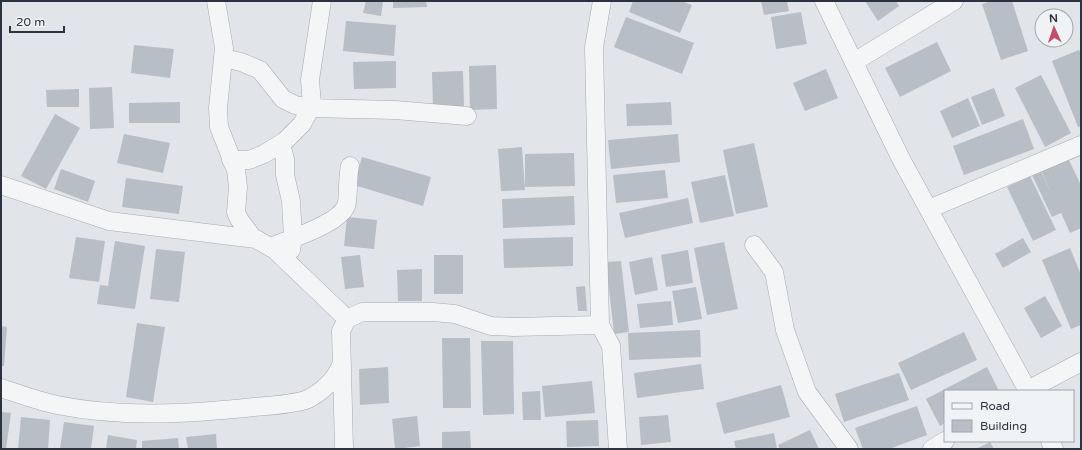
<svg xmlns="http://www.w3.org/2000/svg" width="1082" height="450" font-family="'Varela Round',sans-serif">
	<rect width="100%" height="100%" fill="#e1e4e8"/>
	<!-- building -->
	<path fill="#b8bec5" d="M366,1l17,1 -2,14 -18,-3z
		M393,1h33l1,6 -34,1z
		M633,1h48l11,4 -12,28 -51,-21z
		M761,1h26l2,10 -25,4z
		M865,1h31l3,5 -21,15z
		M991,1h21l16,50 -27,9 -19,-56z
		M801,12l6,32 -31,5 -5,-32z
		M626,17l68,26 -12,31 -68,-27z
		M346,21l50,4 -2,31 -51,-5z
		M937,42l14,29 -51,26 -15,-29z
		M134,45l40,4 -4,29 -39,-5z
		M1079,50l2,4v72l-3,1 -26,-66z
		M396,61v27l-42,1 -1,-27z
		M496,65l1,44 -27,1 -1,-44z
		M826,69l12,29 -33,13 -12,-28z
		M463,71l1,36 -31,1 -1,-36z
		M1041,75l30,58 -26,14 -30,-59z
		M112,87l2,41 -24,1 -1,-41z
		M994,88l11,28 -23,9 -11,-28z
		M79,89v18h-32l-1,-17z
		M968,98l12,28 -28,12 -12,-27z
		M180,102v21h-51v-20z
		M671,102l1,23 -45,1 -1,-22z
		M55,114l25,14 -34,61 -25,-13z
		M1023,119l11,30 -70,26 -11,-29z
		M124,134l46,9 -7,30 -46,-10z
		M678,134l2,28 -69,7 -3,-29z
		M754,143l14,64 -32,7 -13,-64z
		M522,147l3,43 -24,1 -3,-42z
		M574,153l1,33 -50,1v-33z
		M362,157l69,20 -8,29 -69,-21z
		M1068,158l13,27v43l-11,5 -9,-20 -9,4 -22,-46 9,-4 13,28 -11,-25z
		M61,169l34,12 -7,21 -34,-13z
		M665,170l3,28 -52,5 -3,-28z
		M725,175l9,41 -34,7 -9,-41z
		M1030,176l26,54 -23,11 -26,-54z
		M126,178l57,8 -4,28 -57,-7z
		M574,196l1,29 -72,3 -1,-29z
		M688,198l5,25 -68,15 -6,-25z
		M347,217l30,3 -3,29 -30,-3z
		M76,237l29,4 -6,41 -30,-4z
		M573,237v29l-69,2 -1,-29z
		M1023,238l8,14 -28,16 -8,-14z
		M115,241l30,5 -10,63 -38,-5 3,-19 8,1z
		M724,242l14,67 -31,6 -13,-67z
		M1070,248l11,27v50l-10,4 -29,-69z
		M156,249l29,3 -6,50 -29,-3z
		M688,250l5,33 -27,4 -5,-32z
		M360,255l4,32 -19,2 -4,-32z
		M434,255h29v39h-29z
		M652,257l6,33 -23,5 -6,-33z
		M621,261l8,71 -15,2 -8,-72z
		M422,269v32h-24l-1,-31z
		M585,286l2,25h-9l-2,-24z
		M696,287l6,32 -24,4 -6,-32z
		M1045,296l17,30 -21,12 -17,-30z
		M671,301l2,24 -33,3 -3,-24z
		M137,323l28,4 -12,75 -27,-5z
		M1,326l6,1 -3,39h-3z
		M700,330l1,27 -72,3 -1,-27z
		M964,332l13,28 -66,30 -13,-27z
		M442,338h28l1,70h-28z
		M481,341h32l1,73 -31,1z
		M701,364l3,25 -67,9 -3,-25z
		M388,367l1,36 -29,2 -1,-36z
		M987,367l12,24h-54v32l-5,3 -14,-27z
		M899,373l10,27 -65,22 -9,-28z
		M592,381l3,32 -50,4 -3,-31z
		M781,385l9,32 -66,17 -8,-31z
		M540,391l1,29h-18l-1,-28z
		M917,406l10,29 -38,14h-26l-8,-21z
		M1,412l10,1 -5,36h-5z
		M668,415l3,27 -30,3 -2,-28z
		M417,416l3,30 -25,3 -3,-30z
		M21,417l29,3 -2,29h-30z
		M598,420l1,26 -32,1 -1,-26z
		M64,422l30,4 -3,23h-31z
		M810,430l9,19h-39l-2,-4z
		M470,431l1,18h-29v-17z
		M774,433l3,16h-41l-2,-8z
		M216,434l1,15h-29l-2,-12z
		M108,435l29,5 -1,9h-30z
		M178,438l1,11h-37v-8z
		M990,442l4,7h-18z"/>
	<g fill="none" stroke-linecap="round" stroke-linejoin="round">
		<!-- minor casing -->
		<g stroke="#a6abb2" stroke-width="19">
			<path id="minor" d="M216,1l8,47 -6,60 1,19 17,43 2,17 -2,25 3,7 14,19
				M602,1l-8,46 6,278 11,21 7,103
				M824,1l77,158 127,232
				M224,58l17,4 19,8 23,29 12,6 15,3 85,2 72,6
				M854,62l100,-61
				M281,144l4,15v16l6,26 2,37 -2,12
				M231,160h18l15,-6 21,-13 17,-17 10,-19 -2,-25 12,-79
				M1,185l108,36 147,18 19,11 72,69
				M929,209l152,-64
				M754,245l20,27 11,58 22,62 42,57
				M270,247c18,-7 69,-23 76,-41 3,-7 1,-29 4,-40
				M1,388c18,6 37,13 56,17 64,13 132,9 197,2 13,-1 43,-3 54,-8 15,-8 27,-19 33,-34
				M1026,391l55,-29
				M1050,441l4,8
				M344,449l-3,-118 6,-12 15,-7h71l22,2 36,12 22,1 87,-2
				M932,449l13,-8"/>
		</g>
		<!-- minor -->
		<use href="#minor" stroke="#f3f5f7" stroke-width="18"/>
	</g>
	<!-- border -->
	<rect width="1082" height="450" fill="none" stroke="#2a333f" stroke-width="4"/>
	<!-- legend -->
	<rect x="944" y="390" width="130" height="52" fill="#f0f3f6" stroke="#a1a6ad"/>
	<rect x="952" y="403" width="20" height="6" fill="#f3f5f7" stroke="#a1a6ad"/>
	<text x="980" y="410" font-size="12" fill="#2a333f">Road</text>
	<rect x="952" y="420" width="20" height="12" fill="#b8bec5" stroke="#a1a6ad"/>
	<text x="980" y="430" font-size="12" fill="#2a333f">Building</text>
	<!-- north arrow -->
	<g transform="translate(1054 28) rotate(357)"><circle r="19" fill="#f0f3f6" stroke="#a1a6ad"/>
	<path d="M0-3L7 15L0 10L-7 15Z" fill="#c44f69"/>
	<text y="-6" font-size="11" font-weight="bold" text-anchor="middle" fill="#2a333f">N</text>
	</g>
	<!-- scale -->
	<path d="M10 26v6h54v-6" fill="none" stroke="#2a333f" stroke-width="2"/>
	<text x="16" y="26" font-size="12" fill="#2a333f" stroke="#f0f3f6" stroke-width="3" paint-order="stroke">20 m</text>
</svg>
